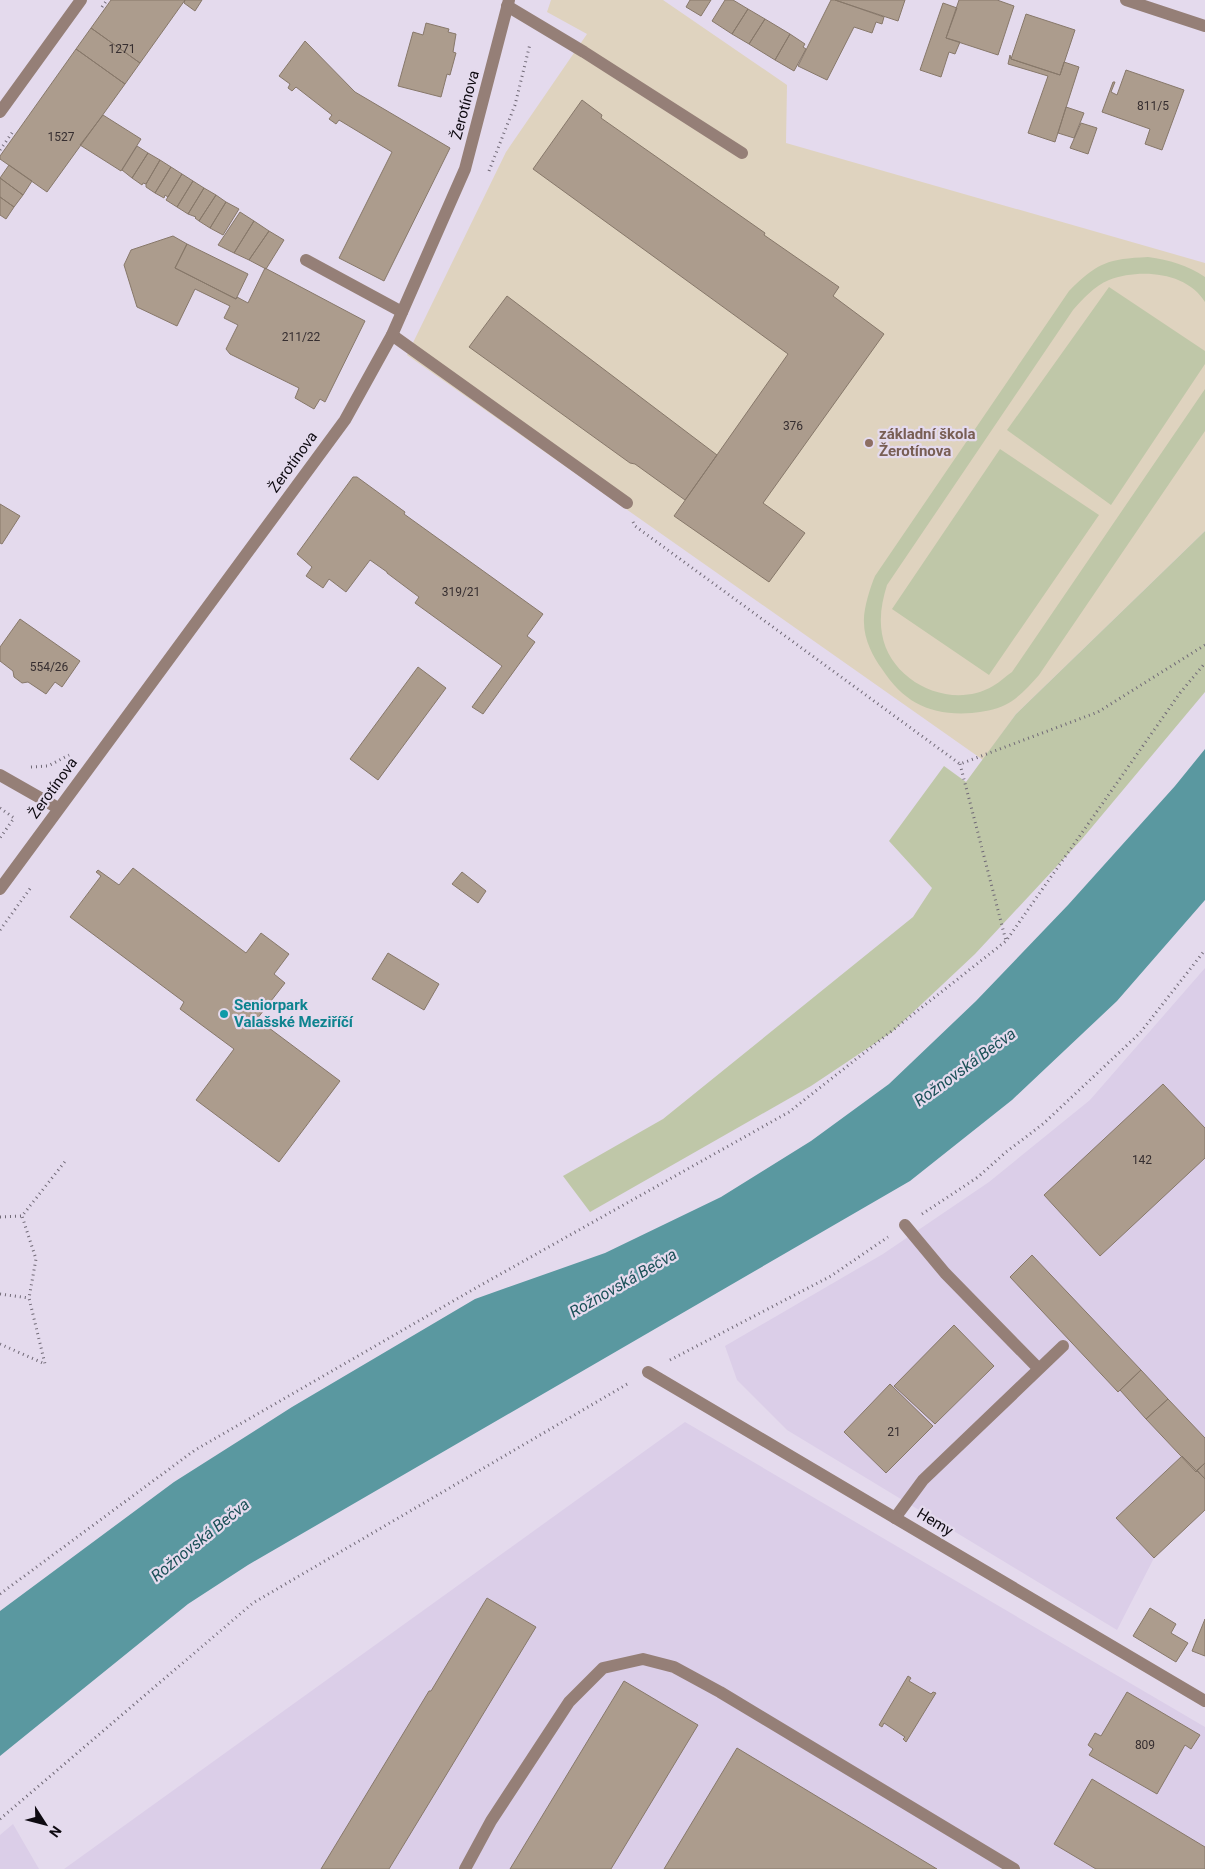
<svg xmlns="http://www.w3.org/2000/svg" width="1205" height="1869" font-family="Roboto,sans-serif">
	<rect width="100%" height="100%" fill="#e4daed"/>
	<!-- built -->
	<path fill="#dbcee8" d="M1205,968v542l-51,48 -37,72 -330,-200 -50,-50 -12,-34 158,-92 106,-72 101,-82z
		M685,1422l520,305v142h-1141z
		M13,1824l26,45h-39v-34z"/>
	<!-- education -->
	<path fill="#dfd3bf" d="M551,0h112l124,85 -1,58 419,120v268l-189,183 -33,46 -576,-405 99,-203 81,-118 -40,-22z"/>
	<!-- green -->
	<path fill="#bfc7a8" d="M1148,257c22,3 39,8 57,20v25c-18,-30 -65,-34 -96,-22 -15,6 -26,19 -36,30l-186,275c-5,16 -8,32 -5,49 8,48 69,77 111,52 7,-4 13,-10 19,-14l193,-283v42l-166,244c-10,11 -21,24 -34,30 -10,5 -23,7 -33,8 -41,3 -68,-10 -90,-44 -9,-12 -18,-30 -18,-46 -1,-13 6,-35 11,-47l194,-285c29,-29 39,-32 79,-34z
		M1109,287l96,64v13l-94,141 -104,-75z
		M1000,449l99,66 -110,160 -97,-66z
		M1205,531v161l-123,147 -107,115 -83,78 -81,54 -221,126 -27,-36 100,-57 250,-202 19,-29 -43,-47 55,-75 22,16 50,-68z"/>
	<!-- water -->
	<path fill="#5a98a0" d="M1205,749v151l-88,101 -105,99 -102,81 -662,384 -60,39 -188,152v-145l174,-129 118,-75 183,-108 130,-46 116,-56 90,-56 78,-57 87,-83 92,-96 107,-119z"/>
	<!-- building -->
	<path fill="#ac9c8d" stroke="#87786a" d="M111,0h74l-45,63 -49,-35z
		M185,0h17l-7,11 -11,-8z
		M690,0h21l-10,16 -15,-9z
		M725,0h8l15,9 -16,25 -20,-13z
		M831,0h4l49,17 -2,7 -6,-2 -4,11 -18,-6 -27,53 -29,-14z
		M835,0h70l-7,21z
		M959,0h38l17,6 -16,49 -52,-17z
		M943,3l14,5 -11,30 14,4 -5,12 -6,-2 -8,25 -21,-7z
		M748,9l17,10 -16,25 -17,-10z
		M1026,14l49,16 -15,45 -49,-16z
		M765,19l25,15 -15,26 -26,-16z
		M426,23l23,6 -1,3 8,2 -3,18 3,1 -6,22 -3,-1 -6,23 -43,-11 15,-54 10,3z
		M91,28l49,35 -15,21 -49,-35z
		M790,34l15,10 -2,3 3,2 -12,22 -19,-11z
		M305,41l50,51 95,56 -66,133 -45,-23 53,-106 -53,-32 -3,4 -7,-5 3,-4 -36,-28 -4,4 -4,-3 2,-4 -11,-8z
		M76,49l49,35 -78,108 -47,-33v-3z
		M1010,55l1,4 49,16 4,-13 15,5 -24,75 -27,-9 20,-57 -40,-12z
		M1126,70l58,20 -22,60 -17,-6 5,-15 -48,-17 11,-30h2l-4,10 6,3z
		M582,100l20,15 -1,3 164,115 -1,2 75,52 -6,9 51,38 -121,169 42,30 -36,49 -95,-66 114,-162 -255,-185z
		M1066,107l18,6 -10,25 -16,-5z
		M103,115l38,24 -20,32 -41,-26z
		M1081,123l16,5 -9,26 -18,-6z
		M137,146l11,7 -16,25 -10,-8z
		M148,153l12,7 -14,24 -3,-1 -1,2 -10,-7z
		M160,160l11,7 -16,26 -9,-6v-3z
		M9,165l23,16 -9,14 -23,-17z
		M171,167l11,7 -14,23 -3,-2 -1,3 -9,-5z
		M182,174l11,7 -16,26 -11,-7z
		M0,178l23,17 -9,12 -14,-10z
		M193,181l11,7 -16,26 -11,-7z
		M204,188l12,7 -17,26 -4,-3 1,-1 -8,-3z
		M216,195l10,7 -16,26 -11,-7z
		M0,197l14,10 -8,12 -6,-4z
		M226,202l13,7 -16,26 -13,-7z
		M240,212l14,9 -20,32 -16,-8z
		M254,221l15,10 -20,29 -15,-7z
		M269,231l15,9 -18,29 -17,-9z
		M173,236l14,8 -12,24 61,31 1,-2 11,6 17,-35 100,53 -40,81 -5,-3 -6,10 -19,-11 4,-10 -69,-34 -4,-5 12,-24 -14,-7 6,-12 -35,-17 -18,37 -40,-19 -13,-42 7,-15z
		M187,244l61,30 -12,25 -61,-31z
		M507,296l210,159 -32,45 -50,-36 -5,-1 -161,-116z
		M353,477h4l48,35 -1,2 139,100 -16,22 8,6 -52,72 -11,-7 30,-41 -87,-63 4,-6 -32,-24v-1l-17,-12 -24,32 -17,-13 -6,9 -17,-12 6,-9 -15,-13z
		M0,504l20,12 -18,28 -2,-1z
		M20,619l60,42 -18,26 -7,-5 -9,12 -18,-12 -6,1 -8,-6 -1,-6 -13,-10v-14z
		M418,667l28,21 -68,92 -28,-21z
		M133,868l113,85 15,-20 28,21 -15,20 11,9 -28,36 83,62 -61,81 -83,-62 38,-51 -54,-40 4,-7 -114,-85 31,-41 -5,-4 2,-2 21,15z
		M462,872l24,19 -8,12 -26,-19z
		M388,953l51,31 -15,26 -52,-31z
		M1163,1084l42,44v30l-105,98 -56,-61z
		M1032,1255l109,115 -23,22 -108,-115z
		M954,1325l40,41 -59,58 -41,-38z
		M1141,1370l27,29 -22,20 -26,-29z
		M890,1384l43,42 -47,47 -42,-41z
		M1168,1399l37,39v25l-9,9 -50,-53z
		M1182,1456l23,23v31l-51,48 -38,-40z
		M1205,1463v16l-8,-9z
		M487,1598l49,29 -147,242h-68l108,-178h2z
		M1150,1608l26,16 -5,9 17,10 -12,19 -43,-26z
		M1205,1619v37l-13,-5z
		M908,1676l3,2 -2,3 22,13 2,-2 3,1 -30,49 -3,-3 2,-2 -21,-14 -2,4 -3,-2z
		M624,1681l74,44 -87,144h-101z
		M1127,1692l73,43 -9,14 -6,-4 -28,49 -68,-39 4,-6 -5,-4 7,-12 6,3z
		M737,1748l200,121h-273z
		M1092,1779l113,68v22h-109l-42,-25z"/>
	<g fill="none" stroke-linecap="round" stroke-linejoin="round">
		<!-- path -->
		<path stroke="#706976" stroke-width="3" stroke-dasharray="1 4" stroke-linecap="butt" d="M102,7l5,-7
			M0,150l14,-20
			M489,171l26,-66 15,-61
			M633,522l2,4 325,238 138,-52 107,-67
			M960,764l46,177
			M31,767l17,-1 21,-11
			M0,808l14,10 -14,20
			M0,930l32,-44
			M922,1214l56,-37 28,-25 37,-28 97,-91 65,-83
			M0,1217l22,-1
			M0,1294l29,4
			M0,1344l45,20 -16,-66 7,-39 -14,-43 45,-57
			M670,1360l161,-84 57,-39
			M0,1594l195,-144 286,-165 308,-173 217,-171 174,-248 25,-30
			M0,1819l253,-216 376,-220"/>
		<!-- lane -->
		<path stroke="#957f77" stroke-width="12" d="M507,6l77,46 158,101
			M306,260l96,52
			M392,335l235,168
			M905,1225l40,48 94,96
			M895,1518l28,-38 140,-134
			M465,1869l26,-48 78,-119 34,-34 40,-9 31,8 46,25 294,177"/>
		<!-- street -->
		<path stroke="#957f77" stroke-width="12" d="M1126,0l79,26
			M0,112l81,-112
			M0,775l58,33
			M0,889l345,-469 47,-85 73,-166 44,-169
			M648,1372l557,329"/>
	</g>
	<!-- markers -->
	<circle fill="#8d6e63" stroke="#e4daed" stroke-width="2" cx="869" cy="443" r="5"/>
	<circle fill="#0f9aa8" stroke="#e4daed" stroke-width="2" cx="224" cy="1014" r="5"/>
	<g text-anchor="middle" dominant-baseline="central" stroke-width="4.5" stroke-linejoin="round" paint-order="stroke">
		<!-- number labels -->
		<g font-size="12" fill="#362e30">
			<text x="122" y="49">1271</text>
			<text x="1153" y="106">811/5</text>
			<text x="61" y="137">1527</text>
			<text x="301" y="337">211/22</text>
			<text x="793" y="426">376</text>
			<text x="461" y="592">319/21</text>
			<text x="49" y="667">554/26</text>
			<text x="1142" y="1160">142</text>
			<text x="894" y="1432">21</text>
			<text x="1145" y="1745">809</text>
		</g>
		<!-- street labels -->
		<g font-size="15" fill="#0e0a11" stroke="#e4daed">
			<text transform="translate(465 105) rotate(-75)">Žerotínova</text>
			<text transform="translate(293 462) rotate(-54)">Žerotínova</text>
			<text transform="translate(53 788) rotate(-54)">Žerotínova</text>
			<text transform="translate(935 1522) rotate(31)">Hemy</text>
		</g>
		<!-- education labels -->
		<g font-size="15" font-weight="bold" fill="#785e54" stroke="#e4daed" text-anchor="start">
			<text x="879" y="434">základní škola<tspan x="879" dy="17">Žerotínova</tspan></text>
		</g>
		<!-- culture labels -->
		<g font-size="15" font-weight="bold" fill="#0d838f" stroke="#e4daed" text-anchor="start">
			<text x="234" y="1005">Seniorpark<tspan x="234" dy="17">Valašské Meziříčí</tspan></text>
		</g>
		<!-- water labels -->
		<g font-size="16" font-style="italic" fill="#1a5057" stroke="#e4daed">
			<text transform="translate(965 1067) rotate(-36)">Rožnovská Bečva</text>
			<text transform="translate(623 1283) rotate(-30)">Rožnovská Bečva</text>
			<text transform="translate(200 1540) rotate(-39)">Rožnovská Bečva</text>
		</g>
	</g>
	<!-- north arrow -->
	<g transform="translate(45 1824) rotate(126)" stroke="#e4daed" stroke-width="4" paint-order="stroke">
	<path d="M0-4L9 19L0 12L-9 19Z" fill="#0e0a11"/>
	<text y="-8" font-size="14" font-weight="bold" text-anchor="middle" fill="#0e0a11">N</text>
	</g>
</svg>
